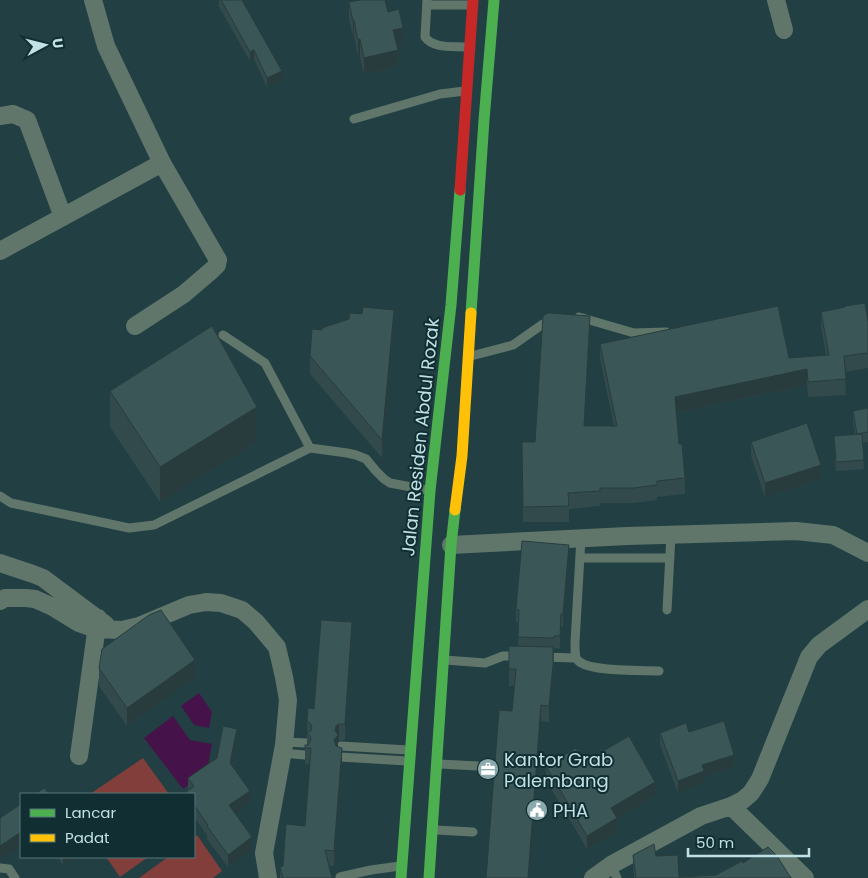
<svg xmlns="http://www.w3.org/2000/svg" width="868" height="878" font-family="Poppins,sans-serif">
	<rect width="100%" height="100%" fill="#224043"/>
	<!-- green -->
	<path fill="#813e3a" d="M143,758l26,36h-79z
		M197,835l25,36 -9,7h-74l29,-21h26v-19z
		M106,857h42l-28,20z"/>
	<!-- water -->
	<path fill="#45124a" d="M199,693l13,19 -3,16 -15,-3 -13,-19z
		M173,716l17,24 22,4 -5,27 -24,18 -39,-51z"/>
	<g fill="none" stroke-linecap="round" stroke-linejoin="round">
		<!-- lane -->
		<path stroke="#60766b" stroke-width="9" d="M427,0l-2,37c9,12 27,9 41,10
			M427,5h43
			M354,119l86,-25 25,-3
			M579,317l55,16 32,-1
			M223,335l42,28 45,85
			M471,356l42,-11 30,-21 9,-3
			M0,496l11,7 118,25 25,-3 156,-77 37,5 9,2 10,4 10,12 8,8 6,4 37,7
			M581,538l-6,104c0,5 0,12 1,16 7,15 68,12 83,13
			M580,558h90
			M667,610l4,-75
			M541,657l35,1
			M445,660l40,3 18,-7h18
			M284,742l22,1
			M341,746l67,4
			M282,753l23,2
			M340,757l67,4
			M439,764l39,2
			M436,830l37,2
			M611,865l6,13
			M0,868l9,1 6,9
			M340,877l31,-7 29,-4"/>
		<!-- street -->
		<path stroke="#60766b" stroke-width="18" d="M93,0l13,46 56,117 56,97 -1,5 -5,5 -28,24 -49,32
			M776,0l8,30
			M0,116l13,-2 14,6 36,97
			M0,251l162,-88
			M451,545l176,-9 169,-5 37,4 35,18
			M0,563l33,11 10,4 63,47
			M0,601l5,-3h21l9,1 18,8 26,16 17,6 26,1 17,-4 50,-21 17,-3 15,1 21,7 14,12 21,25 7,30 4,23 -4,45 -20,108 4,25
			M79,756l19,-138
			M731,806l74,72
			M593,878l18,-13 90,-49 30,-10 12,-6 8,-7 9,-14 49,-122 10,-12 49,-36"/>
		<!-- fast -->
		<path stroke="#4caf50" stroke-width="11" d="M471,313l13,-193 10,-120
			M401,878l29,-387 21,-186 9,-115
			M429,878l22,-333 4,-35"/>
		<!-- slow -->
		<path stroke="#ffc107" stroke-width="11" d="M455,510l7,-54 9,-143"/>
		<!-- jam -->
		<path stroke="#c62828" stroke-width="11" d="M460,190l13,-190"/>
	</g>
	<!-- wall -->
	<path fill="#324a4b" d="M219,0h23l40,80 -15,7 -13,-28 -4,2 -31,-54z
		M349,2l39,10 15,32 -6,2 1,20 -34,9 -4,-19h-2l-4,-19h-1l-4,-18z
		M821,312l47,10v46l-23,4 1,23 -38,2 -1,-12 -131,28 3,31 6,34v16l-28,3v3l-23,3h-34v3l-31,3v13h-46l-1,-80h13l55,-111 -5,95h29l-14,-67v-15l189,14 37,-3 -5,-28z
		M394,328l-12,130 -72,-84v-18l12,-26z
		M110,391l147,51 -97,60 -50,-75z
		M868,408v34l-6,1 2,26 -28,2 -2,-35 21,-1 -2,-15v-9z
		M751,442l70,37 -56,18 -14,-41z
		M569,558l-6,69h-2l-1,22 -6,-1 -1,34 -4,40 -8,-1 -29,-10 2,-25h-5v-17l9,-23 1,-24h-3v-13z
		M352,638l-7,102 -7,1v6l4,16 -8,103h-5l3,12h-52v-11l3,-1 22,-40 5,-62h-5v-19h2v-24z
		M99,668l96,10 -68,48 -28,-40z
		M689,732l45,35 -30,9v7l-26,10 -18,-48v-12z
		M237,742l-5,24 18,37 -15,10 17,36 -24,18 -21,-28v-4l-13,-18v-23h-9v-1l3,-2v-13l29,-20z
		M584,762l71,34 -38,22v14l-30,17 -41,-69v-14z
		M633,855l23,1 23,21 37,-2 27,-12 48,15h-157l-1,-13z
		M58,857h17l-12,8z"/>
	<!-- shaded-wall -->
	<path fill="#293c3d" d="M354,20v17h-1v-16z
		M403,28v16l-10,3v-17z
		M360,39v17h-2v-16z
		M254,50v9l-4,2v-9z
		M398,50v16l-34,9v-17z
		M282,71v9l-15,7v-9z
		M394,310v18l-12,130v-18z
		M590,316v15l-6,110v-15z
		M807,369v16l-132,28v-16z
		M257,407v35l-97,60v-35z
		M821,465v14l-56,18v-14z
		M569,545v13l-6,69v-13z
		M561,614v13l-1,22v-13z
		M352,622v16l-7,102v-16z
		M553,647v35l-4,40v-16z
		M195,660v18l-68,48v-18z
		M541,705v16l-12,157h-1z
		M339,724v16l-1,1v10l-4,-11 1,-10 1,-4z
		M237,729v13l-7,34v-13z
		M342,748v15l-8,103v-15z
		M734,755v12l-30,9v7l-26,10v-12l24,-16z
		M655,782v14l-38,22v14l-30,17v-13l24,-28z
		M250,791v12l-21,15v-13z
		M21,832v14l-21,14v-14z
		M252,837v12l-24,18v-12z
		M63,857h12l-12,8z"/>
	<!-- building -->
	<path fill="#3a5657" stroke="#293c3d" d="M221,0h21l40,71 -15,7 -13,-28 -4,2z
		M360,0h25l3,12 11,-3 4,19 -10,2 5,20 -34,8 -4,-19 -2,1 -4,-20 -1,1 -4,-19z
		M865,303l3,19v31l-24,3 2,23 -38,3 -1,-13 -132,28 4,47h3l3,34 -28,3v4l-23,3h-34v3l-32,2 1,13 -46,1 -1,-65h13l8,-126 3,-2 3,-1 41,3 -6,110h33l-17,-82 178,-38 11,52 40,-3 -8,-43 24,-5v-1z
		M363,307l31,3 -12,130 -72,-84 2,-27 10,1v-2l27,-9 1,-6 12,1z
		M212,326l45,81 -97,60 -50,-76z
		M868,408v24l-11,2 -4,-23z
		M807,423l14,42 -56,18 -14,-41z
		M862,434l2,26 -28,2 -2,-26z
		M522,541l47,4 -6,69h-2l-1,22h-6v2l-36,-1 1,-27 -3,-1z
		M161,610l34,50 -68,48 -28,-40 3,-19 47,-34z
		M321,620l31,2 -7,102h-6l-3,2 -1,4 3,5 -4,5 2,6 6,2 -8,103 -9,-1 7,28h-49l-3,-11 3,-1 3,-42 19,2 6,-78h-6v-3h3l3,-5 -1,-4 -3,-3 4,-2 1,-3 -1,-4 -4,-3 1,-13 6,1z
		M509,646l44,1v18l-4,41 -8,-1 -13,173h-42l13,-168 13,1 4,-42h-7z
		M724,721l10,34 -32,10 2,6 -26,10 -18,-48 26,-10 3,9z
		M223,726l14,3 -7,34 20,28 -21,14 23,32 -24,18 -21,-29 1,-1 -14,-20v-11h-8l-1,-1 9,-7 -6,-8 29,-20z
		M629,736l26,46 -44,26 6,10 -30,18 -41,-70 30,-18 8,14z
		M44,788l5,6h-14z
		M21,804v28l-21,14v-28z
		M654,844l2,12 22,-1 1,22 37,-2 26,-14 1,2 25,-16 9,9 14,22h-155l-3,-23z"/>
	<!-- icons -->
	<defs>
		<g id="office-disc" transform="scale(1.125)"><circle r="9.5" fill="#89a9ac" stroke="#112e32"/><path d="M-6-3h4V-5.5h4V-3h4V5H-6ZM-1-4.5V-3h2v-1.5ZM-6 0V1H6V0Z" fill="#fff"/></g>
		<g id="civic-disc" transform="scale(1.125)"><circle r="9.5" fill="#89a9ac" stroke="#112e32"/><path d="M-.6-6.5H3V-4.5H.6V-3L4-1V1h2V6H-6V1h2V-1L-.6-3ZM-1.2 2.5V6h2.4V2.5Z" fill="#fff"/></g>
	</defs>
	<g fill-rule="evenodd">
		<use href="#office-disc" x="488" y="769"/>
		<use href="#civic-disc" x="537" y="810"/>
	</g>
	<g text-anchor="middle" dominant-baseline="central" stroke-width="4" stroke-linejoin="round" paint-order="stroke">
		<!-- street labels -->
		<g font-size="18" fill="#c0e1e5" stroke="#112e32">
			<text transform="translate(420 437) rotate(-84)">Jalan Residen Abdul Rozak</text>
		</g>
		<!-- poi labels -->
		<g font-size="18" fill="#c0e1e5" stroke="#112e32" text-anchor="start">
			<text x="504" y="759">Kantor Grab<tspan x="504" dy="21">Palembang</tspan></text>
			<text x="553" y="810">PHA</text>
		</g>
	</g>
	<!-- legend -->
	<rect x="20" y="793" width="175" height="65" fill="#112e32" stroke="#57767a"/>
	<rect x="30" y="809" width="25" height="8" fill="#4caf50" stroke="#57767a"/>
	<text x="65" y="818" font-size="15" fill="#c0e1e5">Lancar</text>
	<rect x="30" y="834" width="25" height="8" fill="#ffc107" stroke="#57767a"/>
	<text x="65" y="843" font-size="15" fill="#c0e1e5">Padat</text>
	<!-- north arrow -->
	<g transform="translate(45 45) rotate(83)" stroke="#112e32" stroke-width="4" paint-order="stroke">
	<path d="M0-4L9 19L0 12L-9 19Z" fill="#c0e1e5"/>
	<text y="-8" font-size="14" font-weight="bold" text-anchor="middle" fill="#c0e1e5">U</text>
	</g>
	<!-- scale -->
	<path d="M688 848v8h121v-8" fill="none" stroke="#c0e1e5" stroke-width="2.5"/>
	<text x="696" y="848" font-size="15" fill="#c0e1e5" stroke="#112e32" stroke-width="4" paint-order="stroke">50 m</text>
</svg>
